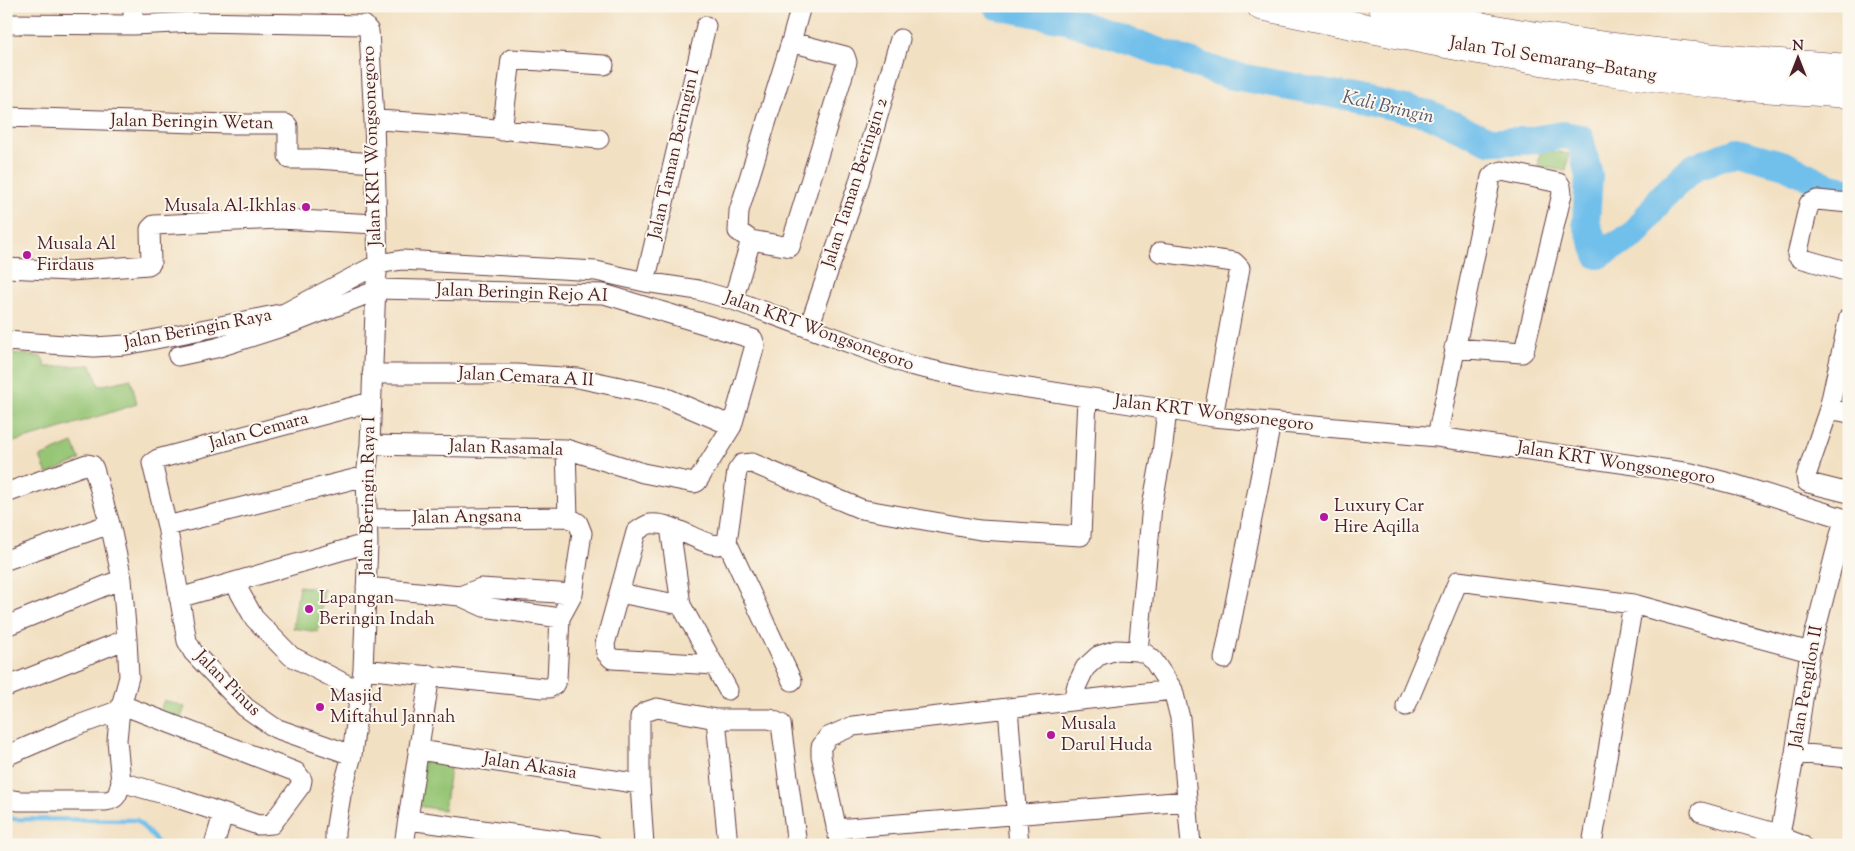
<svg xmlns="http://www.w3.org/2000/svg" width="1855" height="851" font-family="'Sorts Mill Goudy',serif">
	<rect width="100%" height="100%" fill="#fbf7ec"/>
	<filter id="ink" filterUnits="userSpaceOnUse"><feTurbulence type="fractalNoise" baseFrequency=".02" numOctaves="2"/><feDisplacementMap in="SourceGraphic" scale="10" xChannelSelector="R" yChannelSelector="G"/><feConvolveMatrix kernelMatrix="1 2 1 2 8 2 1 2 1" color-interpolation-filters="sRGB"/></filter>
	<filter id="wash" filterUnits="userSpaceOnUse"><feTurbulence type="fractalNoise" baseFrequency=".0096" numOctaves="4" result="noise"/><feDisplacementMap in="SourceGraphic" scale="20" xChannelSelector="R" yChannelSelector="G"/><feGaussianBlur stdDeviation="1.12" result="paint"/><feColorMatrix in="noise" values="0 0 0 0 0 0 0 0 0 0 0 0 0 0 0 0 0 1.4 0 .05"/><feComposite in="paint" operator="in"/></filter>
	<g filter="url(#wash)">
		<rect width="100%" height="100%" fill="#f2e0c2"/>
		<!-- green -->
		<path fill="#96c574" stroke="#707250" d="M1541,149l28,5 -3,17 -28,-5z
			M6,352l36,5 4,10 45,-2 8,21 32,-7 6,25 -85,27 -46,13z
			M73,443l7,17 -33,14 -7,-17z
			M299,586l25,3 -6,43 -25,-4z
			M164,700l21,7 -5,14 -21,-8z
			M424,759l27,4 -7,47 -27,-4z"/>
		<g fill="none" stroke-linecap="round" stroke-linejoin="round">
			<!-- stream -->
			<path stroke="#71bfeb" stroke-width="4.5" d="M6,815l7,4 124,1 23,25"/>
			<!-- river -->
			<path stroke="#71bfeb" stroke-width="28" d="M997,6l67,13 164,56 122,22 79,17 60,27h38l36,-6 17,3 9,38 -3,46 12,33 36,-20 28,-38 32,-30 43,-15 48,13 42,21 22,5"/>
		</g>
	</g>
	<g filter="url(#ink)">
		<g fill="none" stroke-linecap="round" stroke-linejoin="round">
			<!-- minor casing -->
			<g stroke="#633c42" stroke-width="21">
				<path id="minor" d="M6,24l127,1 63,-3 168,3 5,6 5,89 4,144 -2,19 -6,162 -4,31 2,67 -5,126 -11,86 -11,40 -6,37v13
					M133,25v-19
					M791,42l10,-36
					M6,117l223,7h57l2,2v30l2,3h26l59,4
					M374,120c75,3 150,12 225,19
					M502,131l9,-72 93,6
					M1849,203l-32,-3 -8,4 -12,51 3,3 49,14
					M1160,252l74,10 6,6 -27,149
					M6,268l64,3 78,-6 3,-2 -1,-34 4,-4 125,-6 97,5
					M645,282l61,-256
					M733,300l18,-60 -13,-9 1,-20 52,-169 54,14 2,6 -57,185 -39,-7
					M1849,317l-20,92 -23,67 1,6 2,1 40,10
					M809,327l49,-142 42,-146
					M6,341l88,6 32,-2 159,-32 93,-49 24,-4 194,11 49,11 53,8 35,10 176,65 68,15 236,37 224,20 254,36 46,12 112,35
					M178,356l38,-8 72,-23 87,-34
					M372,374h144l62,4 84,18 70,30
					M1829,409l20,4
					M1437,437l54,-260 3,-3 8,-3 57,12 2,3 1,8 -38,157 -2,2 -68,-5
					M370,445l196,4 77,24 51,10 3,-1 35,-56 23,-81 -2,-6 -149,-45 -229,-5
					M566,449l2,68
					M6,493l81,-29 5,1 2,4 16,55 12,55 5,60 2,38 -9,33 -3,30 4,42
					M367,519l201,-2
					M167,526l199,-50
					M670,527l11,78 47,85
					M727,542l65,139
					M6,560l104,-36
					M234,582l20,36 37,38 70,36
					M366,587l94,9 24,11 76,11
					M619,593l62,12
					M460,596l21,-8 92,6
					M179,598l189,-55
					M6,626l116,-47
					M1138,651l14,-145 10,-53 5,-43
					M1224,659l47,-236
					M715,665l-103,-6 -6,-6 -1,-9 31,-112c4,-3 9,-7 14,-8 21,-2 42,15 61,20l7,1 9,-3 10,-71 5,-7 10,-1 109,46 119,21 101,6 6,-138
					M363,669l180,19h6l5,-3 3,-6 3,-61 13,-24 9,-61 -4,-10 -10,-6
					M6,687l121,-48
					M1073,700l4,-15 8,-17 13,-12 18,-6 22,1 8,3 7,6 20,30 7,28 11,127
					M1406,706l52,-125 175,23 177,48
					M716,719l12,126
					M419,750l221,34
					M1795,753l54,5
					M352,755l-77,-27 -30,-21 -52,-55 -6,-11 -20,-115 -15,-63 6,-4 213,-57
					M6,756l67,-29 47,-17 10,-2 166,64 6,8 -1,5 -29,39 -14,1 -84,-28 -53,-15c-3,11 -3,17 -15,19h-87l-13,-2
					M1701,812l81,23
					M409,820l184,25
					M836,829l351,-28
					M214,845l9,-31
					M404,845l26,-170
					M644,845l-4,-61v-67l5,-5 12,-4 59,11h54l11,5 16,121
					M840,845l-19,-89v-9l7,-10 25,-11 155,-18
					M1019,845l-11,-137 165,-18
					M1592,845l41,-241
					M1802,845l-13,-5 -7,-5 -1,-6 14,-76 15,-101 34,-133"/>
			</g>
			<!-- highway casing -->
			<g stroke="#633c42" stroke-width="29">
				<path id="highway" d="M1261,6c120,25 240,51 361,67 75,11 151,16 227,21
					M1382,6c40,8 79,17 119,24 115,21 232,30 348,38"/>
			</g>
			<!-- minor -->
			<use href="#minor" stroke="#fff" stroke-width="19"/>
			<!-- highway -->
			<use href="#highway" stroke="#fff" stroke-width="28"/>
		</g>
	</g>
	<!-- markers -->
	<g fill="#b5179e" stroke="#fbf7ec" stroke-width="2">
		<circle cx="306" cy="207" r="5"/>
		<circle cx="27" cy="255" r="5"/>
		<circle cx="1324" cy="517" r="5"/>
		<circle cx="309" cy="609" r="5"/>
		<circle cx="320" cy="707" r="5"/>
		<circle cx="1051" cy="735" r="5"/>
	</g>
	<g text-anchor="middle" dominant-baseline="central" stroke-width="4" stroke-linejoin="round" paint-order="stroke">
		<!-- street labels -->
		<g font-size="18" fill="#4a1f2b" stroke="#fbf7ec">
			<text transform="translate(1553 60) rotate(9)">Jalan Tol Semarang–Batang</text>
			<text transform="translate(192 123) rotate(1)">Jalan Beringin Wetan</text>
			<text transform="translate(373 146) rotate(-92)">Jalan KRT Wongsonegoro</text>
			<text transform="translate(675 154) rotate(-77)">Jalan Taman Beringin I</text>
			<text transform="translate(856 183) rotate(-72)">Jalan Taman Beringin 2</text>
			<text transform="translate(522 294) rotate(2)">Jalan Beringin Rejo AI</text>
			<text transform="translate(198 330) rotate(-11)">Jalan Beringin Raya</text>
			<text transform="translate(819 332) rotate(20)">Jalan KRT Wongsonegoro</text>
			<text transform="translate(526 378) rotate(3)">Jalan Cemara A II</text>
			<text transform="translate(1214 414) rotate(7)">Jalan KRT Wongsonegoro</text>
			<text transform="translate(259 432) rotate(-15)">Jalan Cemara</text>
			<text transform="translate(506 449) rotate(2)">Jalan Rasamala</text>
			<text transform="translate(1616 464) rotate(9)">Jalan KRT Wongsonegoro</text>
			<text transform="translate(369 496) rotate(-89)">Jalan Beringin Raya I</text>
			<text transform="translate(467 518) rotate(-1)">Jalan Angsana</text>
			<text transform="translate(227 684) rotate(45)">Jalan Pinus</text>
			<text transform="translate(1807 687) rotate(-80)">Jalan Pengilon II</text>
			<text transform="translate(530 767) rotate(9)">Jalan Akasia</text>
		</g>
		<!-- poi labels -->
		<g font-size="18" fill="#4a1f2b" stroke="#fbf7ec" text-anchor="start">
			<text x="296" y="207" text-anchor="end">Musala Al-Ikhlas</text>
			<text x="37" y="245">Musala Al<tspan x="37" dy="21">Firdaus</tspan></text>
			<text x="1334" y="507">Luxury Car<tspan x="1334" dy="21">Hire Aqilla</tspan></text>
			<text x="319" y="599">Lapangan<tspan x="319" dy="21">Beringin Indah</tspan></text>
			<text x="330" y="697">Masjid<tspan x="330" dy="21">Miftahul Jannah</tspan></text>
			<text x="1061" y="725">Musala<tspan x="1061" dy="21">Darul Huda</tspan></text>
		</g>
		<!-- water labels -->
		<g font-size="19" font-style="italic" fill="#58576e" stroke="#fbf7ec">
			<text transform="translate(1388 108) rotate(13)">Kali Bringin</text>
		</g>
	</g>
	<!-- margin -->
	<rect width="1855" height="851" fill="none" stroke="#fbf7ec" stroke-width="25"/>
	<!-- north arrow -->
	<g transform="translate(1798 58)" stroke="#fbf7ec" stroke-width="4" paint-order="stroke">
	<path d="M0-4L9 19L0 12L-9 19Z" fill="#4a1f2b"/>
	<text y="-8" font-size="14" font-weight="bold" text-anchor="middle" fill="#4a1f2b">N</text>
	</g>
</svg>
